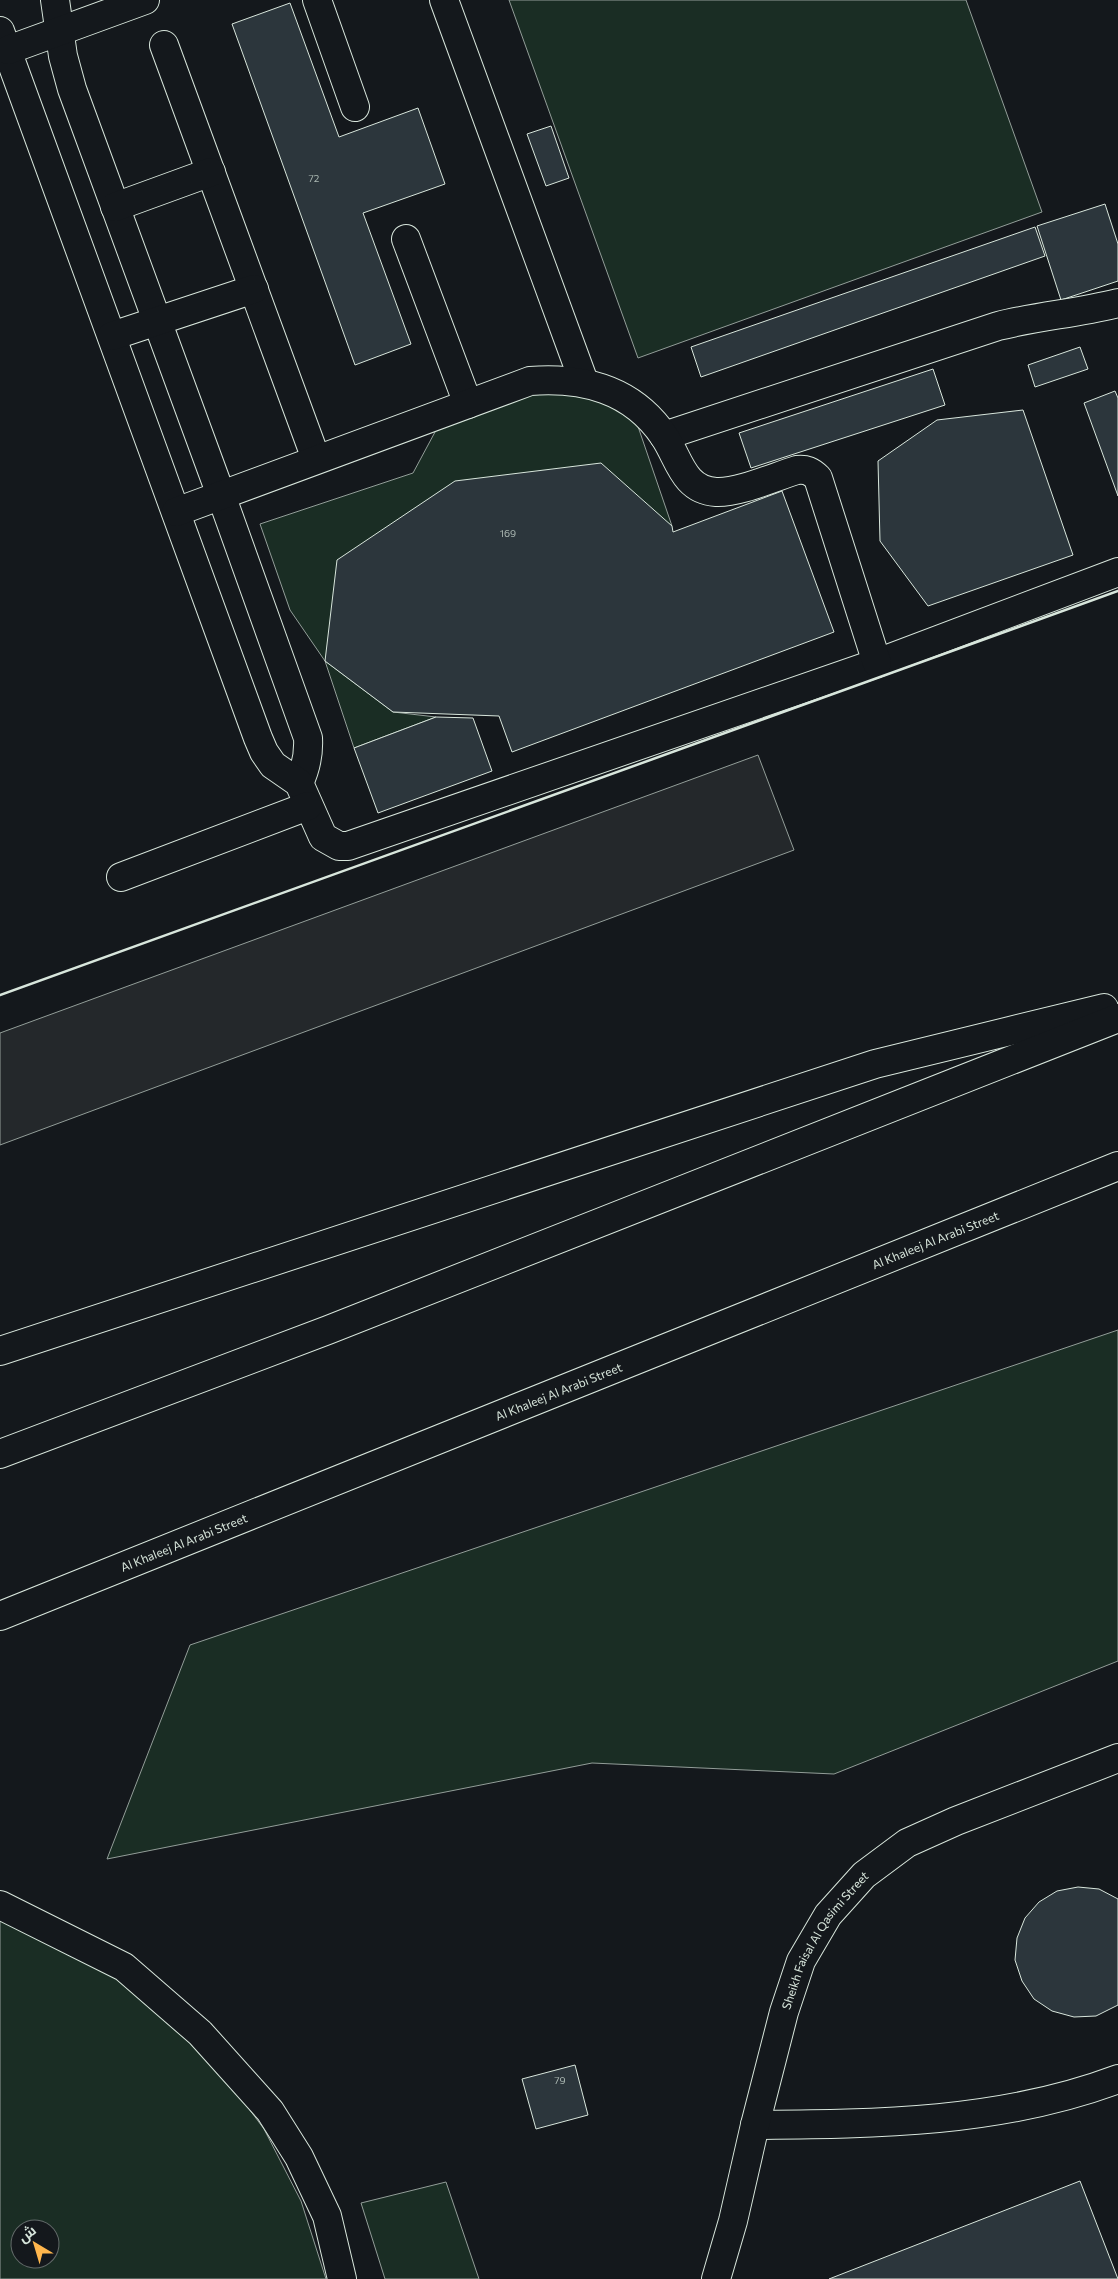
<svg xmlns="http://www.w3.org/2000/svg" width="1118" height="2279" font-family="Commissioner,Cairo,sans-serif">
	<rect width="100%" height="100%" fill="#14181c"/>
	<!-- green -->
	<path fill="#1a2d24" stroke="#939e99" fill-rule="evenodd" d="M509,0h457l76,212 -404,146z
		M580,379l51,27 41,120 -347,135 68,51 43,5 -82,31 -29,-87 -35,-51 -30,-86 153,-51 29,-54z
		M1118,1330v331l-284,113 -242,-11 -485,96 83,-214z
		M0,1908l120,59 83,80 61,82 37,72 25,78h-326zM20,2229h30v30h-30z
		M446,2182l33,97h-94l-24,-76z"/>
	<!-- parking -->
	<path fill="#24282b" stroke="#939e99" d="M758,755l36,95 -794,295v-112z"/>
	<!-- building -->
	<path fill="#2c363c" stroke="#d8e6dc" d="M290,3l49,134 79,-29 27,76 -82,29 48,131 -56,21 -123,-341z
		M551,126l18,52 -23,8 -19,-52z
		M1105,204l13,40v37l-57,19 -24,-74z
		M1035,227l10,29 -344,121 -10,-30z
		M1080,347l8,22 -53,18 -7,-22z
		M933,369l12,36 -194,63 -12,-35z
		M1115,391l3,7v98l-34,-93z
		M1023,410l50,145 -145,51 -48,-65 -2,-80 59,-41z
		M601,463l71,63 1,6 109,-41 52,141 -322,120 -13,-36 -106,-4 -68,-51 12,-101 118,-79z
		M436,717l37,1 19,53 -114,42 -24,-65z
		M1078,1887l21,2 19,10v106l-22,11 -22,1 -22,-6 -18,-12 -12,-18 -7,-21 2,-22 8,-20 14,-16 18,-11z
		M575,2065l13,50 -52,14 -14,-50z
		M1080,2181l38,98h-289z"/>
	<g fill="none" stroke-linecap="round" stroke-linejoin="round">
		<!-- minor casing -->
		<g stroke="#d8e6dc" stroke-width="30">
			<g id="minor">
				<path d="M55,0l8,56 9,33 149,406 87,243c1,17 -2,30 -9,45"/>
				<path d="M317,0l38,107"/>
				<path d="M444,0l140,382"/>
				<path d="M0,31l258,707 6,14 9,13 26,18 24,54 16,9h9l529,-183 241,-91"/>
				<path d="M164,45l152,414"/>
				<path d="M8,50l137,-50"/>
				<path d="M115,207l96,-35"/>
				<path d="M406,239l62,165"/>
				<path d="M112,336l142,-47"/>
				<path d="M664,436l334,-110c40,-10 80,-13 120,-23"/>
				<path d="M176,512l354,-131c53,-4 102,8 134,55 15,22 19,54 52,56 23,1 58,-15 81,-22 9,-1 14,1 21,8l59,185"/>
				<path d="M121,877l187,-71"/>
				<path d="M755,2125c122,-1 246,-2 363,-46"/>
				<path id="s1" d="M716,2279l17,-58 22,-96 29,-113 17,-51 27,-46 36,-40 43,-32 49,-22 162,-63"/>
			</g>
		</g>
		<!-- highway casing -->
		<g stroke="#d8e6dc" stroke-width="30">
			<g id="highway">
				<path d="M0,1351l875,-287 229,-56"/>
				<path d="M0,1454l328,-124 790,-312"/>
				<path id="s2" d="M0,1616l1118,-450"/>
				<path d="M0,1905l124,62 76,66 70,78 29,46 28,59 15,63"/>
			</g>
		</g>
		<!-- minor -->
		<use href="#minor" stroke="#14181c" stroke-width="28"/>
		<!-- highway -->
		<use href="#highway" stroke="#14181c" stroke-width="28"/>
		<!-- wall -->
		<path stroke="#d8e6dc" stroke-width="2.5" d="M0,995l1118,-404"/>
	</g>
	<g text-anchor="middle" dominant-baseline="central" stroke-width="4" stroke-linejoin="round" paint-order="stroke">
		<!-- number labels -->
		<g font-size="10" fill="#adbab4">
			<text x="314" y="178">72</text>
			<text x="508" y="533">169</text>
			<text x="560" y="2080">79</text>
		</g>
		<!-- street labels -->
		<g font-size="12" fill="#d8e6dc" stroke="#14181c">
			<text stroke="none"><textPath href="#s2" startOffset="1008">Al Khaleej Al Arabi Street</textPath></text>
			<text stroke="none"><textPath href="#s2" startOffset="602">Al Khaleej Al Arabi Street</textPath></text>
			<text stroke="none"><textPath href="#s2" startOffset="198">Al Khaleej Al Arabi Street</textPath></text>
			<text stroke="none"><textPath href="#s1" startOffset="359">Sheikh Faisal Al Qasimi Street</textPath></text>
		</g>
	</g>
	<!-- north arrow -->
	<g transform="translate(35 2244) rotate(322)"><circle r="24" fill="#14181c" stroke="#626a69"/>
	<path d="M0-4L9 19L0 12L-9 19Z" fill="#ffb74d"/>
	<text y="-8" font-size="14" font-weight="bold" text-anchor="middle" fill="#d8e6dc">ش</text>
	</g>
</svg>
